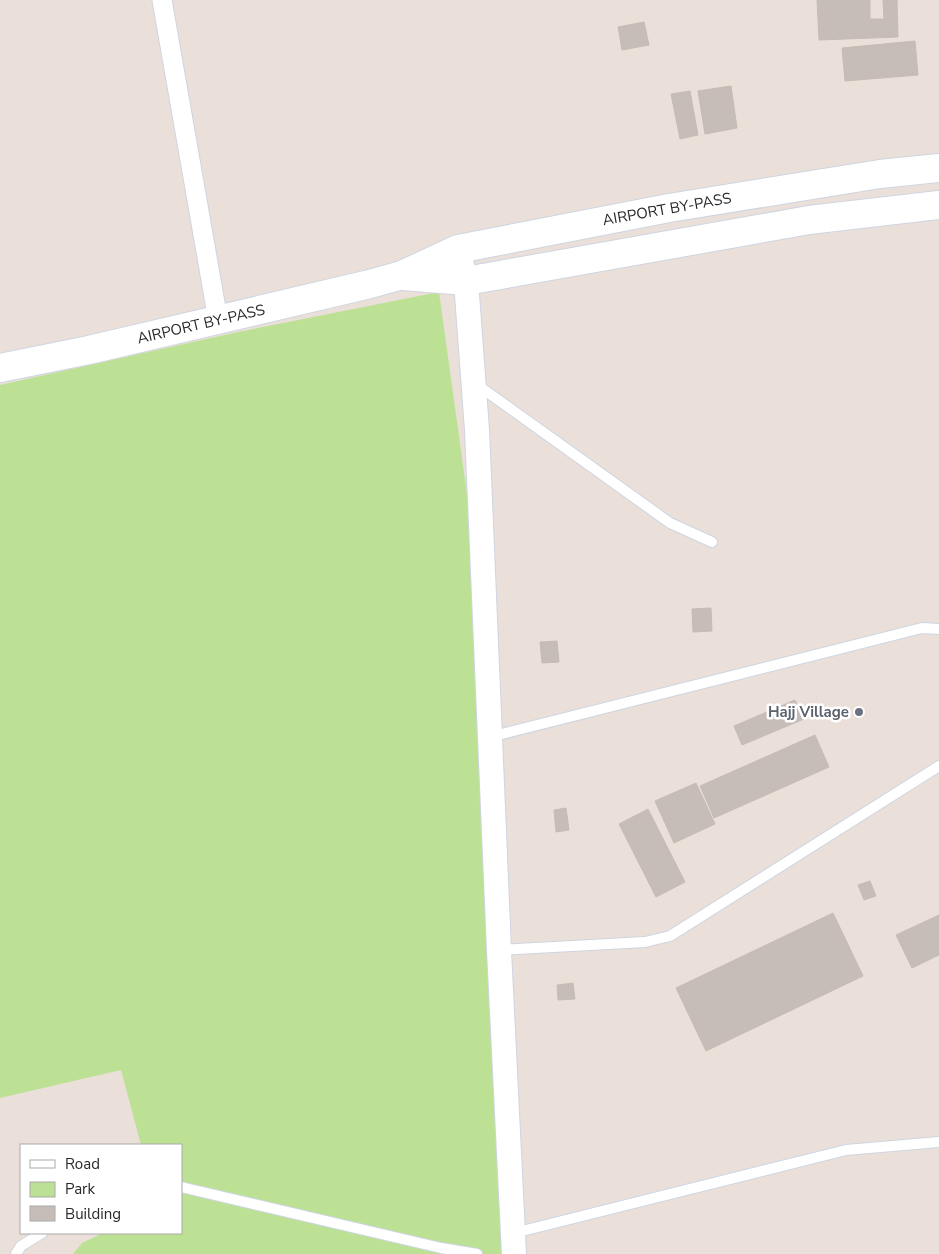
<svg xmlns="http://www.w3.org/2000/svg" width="939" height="1254" font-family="'Nunito Sans',sans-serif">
	<rect width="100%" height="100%" fill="#eae0d9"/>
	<!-- green -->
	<path fill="#bce195" d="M439,292l53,382 17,580h-436l9,-11 21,-10h78v-88h-40l-20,-75 -121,28v-713l238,-53z"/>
	<!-- building -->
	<path fill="#c6bdb9" stroke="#c5bcb3" d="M817,0h53v19h14l-1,-19h14l1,37 -79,3z
		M644,22l5,23 -27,5 -4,-23z
		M915,41l3,34 -73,6 -3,-33z
		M731,86l6,42 -32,6 -7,-43z
		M690,91l8,44 -18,4 -9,-45z
		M711,608l1,23 -19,1 -1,-23z
		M557,641l2,21 -17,1 -2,-21z
		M795,700l9,19 -62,26 -8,-19z
		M815,735l14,32 -115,51 -14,-32z
		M696,783l19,41 -41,19 -19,-42z
		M566,808l3,22 -13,2 -2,-22z
		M648,809l37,73 -29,15 -37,-73z
		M870,881l6,15 -12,4 -6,-15z
		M833,913l30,63 -157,75 -30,-63z
		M939,915v40l-27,13 -16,-33z
		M573,983l2,16 -17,1 -1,-15z"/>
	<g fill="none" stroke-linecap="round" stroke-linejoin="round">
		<!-- service casing -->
		<g stroke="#ced5e1" stroke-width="12">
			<path id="service" d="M476,384l194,139 42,19
				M490,737l432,-109 17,1
				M499,950l146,-8 25,-6 269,-170
				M181,1187l260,61 36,6
				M514,1233l332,-83 93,-8
				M16,1254l5,-8 21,-13"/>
		</g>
		<!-- minor casing -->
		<g stroke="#ced5e1" stroke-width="21">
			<path id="minor" d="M162,0l56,320"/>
		</g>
		<!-- tertiary casing -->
		<g stroke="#ced5e1" stroke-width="26">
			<path id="tertiary" d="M458,249l8,32 11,149 22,520 15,304"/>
		</g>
		<!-- secondary casing -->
		<g stroke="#ced5e1" stroke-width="30">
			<path id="secondary" d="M403,276l63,5 343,-61 130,-15
				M0,368l89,-18 281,-66 32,-9 56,-26 211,-41 211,-34 59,-6"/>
		</g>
		<!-- service -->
		<use href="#service" stroke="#fff" stroke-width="10"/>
		<!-- minor -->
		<use href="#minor" stroke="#fff" stroke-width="19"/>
		<!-- tertiary -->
		<use href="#tertiary" stroke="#fff" stroke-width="24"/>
		<!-- secondary -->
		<use href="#secondary" stroke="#fff" stroke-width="28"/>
	</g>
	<!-- markers -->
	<circle fill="#6b7280" stroke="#fff" stroke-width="2" cx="859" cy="712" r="5"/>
	<g text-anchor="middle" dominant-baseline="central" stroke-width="5" stroke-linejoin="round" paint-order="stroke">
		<!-- street labels -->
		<g font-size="15" fill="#282828" stroke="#fff">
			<text transform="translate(667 209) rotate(-10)">AIRPORT BY-PASS</text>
			<text transform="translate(201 324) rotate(-13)">AIRPORT BY-PASS</text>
		</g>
		<!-- worship labels -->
		<g font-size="15" font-weight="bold" fill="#5b616d" stroke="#fff" text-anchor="end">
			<text x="849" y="712">Hajj Village</text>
		</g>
	</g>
	<!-- legend -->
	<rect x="20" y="1144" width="162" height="90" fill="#ffffff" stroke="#a9a9a9"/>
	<rect x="30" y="1160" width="25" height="8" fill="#ffffff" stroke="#a9a9a9"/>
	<text x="65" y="1169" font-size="15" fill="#282828">Road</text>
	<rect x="30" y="1182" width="25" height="15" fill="#bce195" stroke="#a9a9a9"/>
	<text x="65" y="1194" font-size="15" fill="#282828">Park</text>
	<rect x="30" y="1206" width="25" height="15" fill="#c6bdb9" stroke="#a9a9a9"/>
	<text x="65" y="1219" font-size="15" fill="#282828">Building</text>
</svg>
